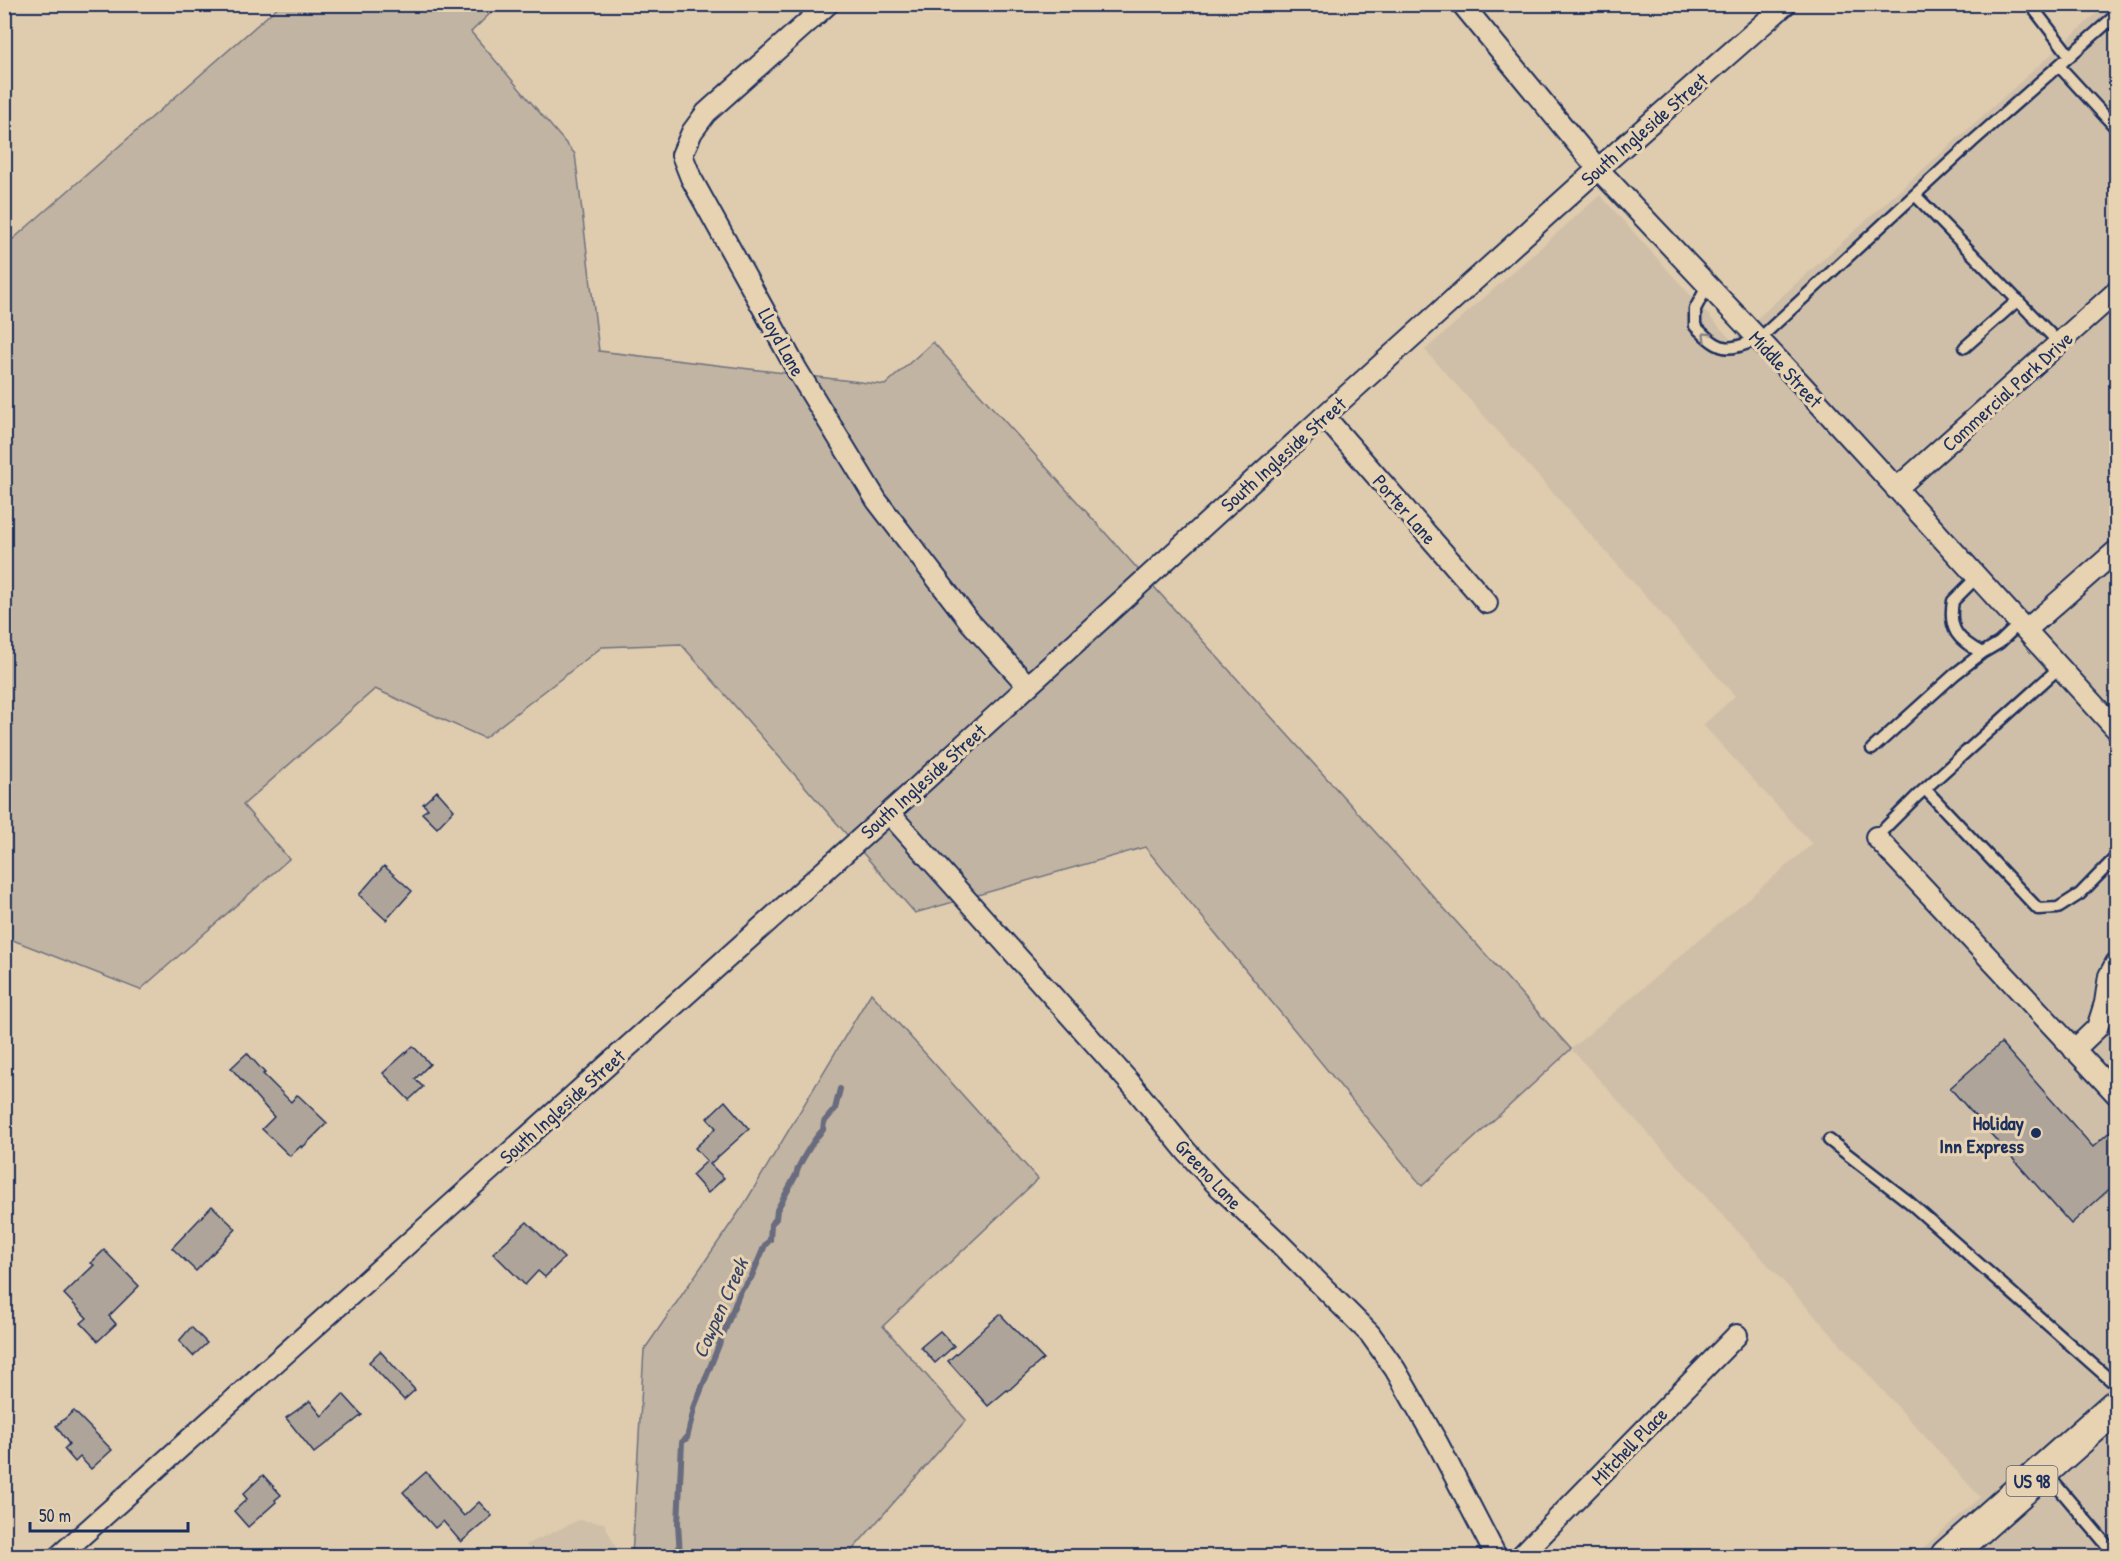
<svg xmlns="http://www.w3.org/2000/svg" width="2121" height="1561" font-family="'Patrick Hand',sans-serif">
	<rect width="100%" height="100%" fill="#dfcbae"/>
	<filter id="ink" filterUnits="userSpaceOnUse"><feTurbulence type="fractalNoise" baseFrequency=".0167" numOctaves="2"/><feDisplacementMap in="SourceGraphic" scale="12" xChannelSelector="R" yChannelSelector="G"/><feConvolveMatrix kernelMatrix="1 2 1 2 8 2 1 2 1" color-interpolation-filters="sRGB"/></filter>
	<g filter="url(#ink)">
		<!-- built -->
		<path fill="#d0bfa8" d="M2106,5h10v1551h-202l66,-59 -409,-448 241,-205 -109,-119 32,-29 -310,-346 175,-155 132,146z
			M579,1520l25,3 16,33h-84l-10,-11z"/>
		<!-- green -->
		<path fill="#c2b4a2" stroke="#6e7280" stroke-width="1.5" d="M280,5h219l-28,27 104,122 24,197 286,34 48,-43 638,707 -149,137 -277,-339 -230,66 -234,-269 -79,3 -118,91 -109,-49 -132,116 46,54 -149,131 -135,-53 -1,-690z
			M871,993l167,186 -155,147 83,94 -119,136h-215l12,-206 101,-147z"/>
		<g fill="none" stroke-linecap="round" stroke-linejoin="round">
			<!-- stream -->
			<path stroke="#686c7e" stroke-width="6" d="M680,1556l-2,-33 4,-81 5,-4 8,-33 45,-113 11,-14 14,-33 5,-5 1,-16 5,-5 1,-9 19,-35c1,-9 20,-39 27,-45l1,-8 11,-13 5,-20"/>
		</g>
		<!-- building -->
		<path fill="#aea499" stroke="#1b2f5e" stroke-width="1.5" d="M437,791l17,19 -17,18 -15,-15 6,-4 -5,-5z
			M384,866l28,25 -26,29 -27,-25z
			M2001,1043l92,104 23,-21v57l-45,41 -121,-136z
			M413,1046l17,18 -15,15 8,8 -14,13 -26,-27z
			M247,1053l18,20 -2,1 28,28 6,-7 2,1 28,27 -25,25 -1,-2 -11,10 -28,-27 12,-12 -43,-49z
			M725,1101l24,28 -39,35 14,14 -16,15 -16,-18 15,-14 -12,-13 21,-20 -9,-10z
			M212,1206l24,23 -40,42 -24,-23z
			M527,1222l37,36 -19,19 -7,-6 -13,14 -32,-32z
			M104,1250l35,36 -30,30 7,8 -18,17 -17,-18 6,-5 -23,-24 30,-29 -3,-2z
			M1000,1314l43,45 -35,32 -1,-1 -19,16 -40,-45z
			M191,1327l16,16 -14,13 -14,-15z
			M940,1331l14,15 -19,17 -14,-16z
			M380,1351l35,39 -11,10 -35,-38z
			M343,1394l19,21 -48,38 -28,-35 24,-17 12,15z
			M74,1411l38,39 -21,19 -11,-12 -5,5 -11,-13 5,-5 -13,-18z
			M426,1472l38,44 15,-14 13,14 -31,26 -18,-21 -8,7 -32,-36z
			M263,1475l18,20 -6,5 1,2 -28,25 -14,-16 13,-12 -4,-5z"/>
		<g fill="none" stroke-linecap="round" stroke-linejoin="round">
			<!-- service casing -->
			<g stroke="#1b2f5e" stroke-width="15">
				<path id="service" d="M2030,4l40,52
					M2059,66l57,62
					M1915,195l145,149
					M1708,285l-13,24v17c26,26 30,26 64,13l213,-197 144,-127
					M1965,347l53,-47
					M1978,576l-25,25c-5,29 5,39 29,52l17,-10 21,-20
					M1872,749l83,-75 27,-21
					M1925,789l113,120 20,-1 22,-14 36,-37
					M1876,837l41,-41 143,-129
					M1829,1140l80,62 207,183
					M2046,1473l70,83"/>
			</g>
			<!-- minor casing -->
			<g stroke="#1b2f5e" stroke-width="24">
				<path id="minor" d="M828,4l-122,109 -14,19 -10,23 9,23 106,192 80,131 93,121 58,64
					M1462,4l136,165 205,217 313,343
					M1324,416l163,187
					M1896,489l220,-197
					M2026,630l90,-79
					M889,813l243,272 54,66 29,32 63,59 92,92 25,35 43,75 58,112
					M1876,837l240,257
					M2074,1050l23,-22 8,-25 4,-27 7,-13
					M59,1556l830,-743 435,-397 274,-247 188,-165
					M1521,1556l216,-221"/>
			</g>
			<!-- primary casing -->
			<g stroke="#1b2f5e" stroke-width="36">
				<path id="primary" d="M1947,1556l169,-150"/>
			</g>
			<!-- service -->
			<use href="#service" stroke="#e7d2b1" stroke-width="10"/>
			<!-- minor -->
			<use href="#minor" stroke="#e7d2b1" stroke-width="20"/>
			<!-- primary -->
			<use href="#primary" stroke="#e7d2b1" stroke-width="32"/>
		</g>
		<!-- one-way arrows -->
		<defs><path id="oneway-chevron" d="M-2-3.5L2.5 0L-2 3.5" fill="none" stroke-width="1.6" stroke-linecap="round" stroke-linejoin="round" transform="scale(1.5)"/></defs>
		<use stroke="#818088" href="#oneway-chevron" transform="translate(1706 336) rotate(-135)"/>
	</g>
	<!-- markers -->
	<circle fill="#1b2f5e" stroke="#e7d2b1" stroke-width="2" cx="2036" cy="1133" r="6"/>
	<g text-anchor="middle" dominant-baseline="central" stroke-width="6" stroke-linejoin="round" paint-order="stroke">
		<!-- shield labels -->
		<rect fill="#e7d2b1" stroke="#586077" stroke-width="1.5" x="2006.5" y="1466" width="51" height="30" rx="4.5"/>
		<g font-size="18" font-weight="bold" fill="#1b2f5e">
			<text x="2032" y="1481">US 98</text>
		</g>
		<!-- street labels -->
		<g font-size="20" fill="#1b2f5e" stroke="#e7d2b1">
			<text transform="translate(1644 129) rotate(-41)">South Ingleside Street</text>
			<text transform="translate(782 342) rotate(61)">Lloyd Lane</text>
			<text transform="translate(1786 369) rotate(47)">Middle Street</text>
			<text transform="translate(2007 391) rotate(-42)">Commercial Park Drive</text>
			<text transform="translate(1283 454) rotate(-42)">South Ingleside Street</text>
			<text transform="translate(1405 509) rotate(49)">Porter Lane</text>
			<text transform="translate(923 781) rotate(-42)">South Ingleside Street</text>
			<text transform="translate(562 1106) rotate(-42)">South Ingleside Street</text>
			<text transform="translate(1209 1174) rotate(47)">Greeno Lane</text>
			<text transform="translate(1629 1446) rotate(-46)">Mitchell Place</text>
		</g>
		<!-- poi labels -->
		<g font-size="20" font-weight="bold" fill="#1b2f5e" stroke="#e7d2b1" text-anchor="end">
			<text x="2024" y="1122">Holiday<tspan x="2024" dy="23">Inn Express</tspan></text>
		</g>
		<!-- water labels -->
		<g font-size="21" font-style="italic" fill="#354369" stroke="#e7d2b1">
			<text transform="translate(720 1308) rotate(-66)">Cowpen Creek</text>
		</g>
	</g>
	<!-- margin -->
	<rect width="2121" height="1561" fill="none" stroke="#e7d2b1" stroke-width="24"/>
	<rect x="12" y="12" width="2097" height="1537" fill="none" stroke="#1b2f5e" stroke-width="2" filter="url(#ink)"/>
	<!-- scale -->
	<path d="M30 1522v9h158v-9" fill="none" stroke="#1b2f5e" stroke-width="3"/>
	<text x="39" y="1522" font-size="18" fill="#1b2f5e" stroke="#e7d2b1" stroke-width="4.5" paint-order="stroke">50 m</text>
</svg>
